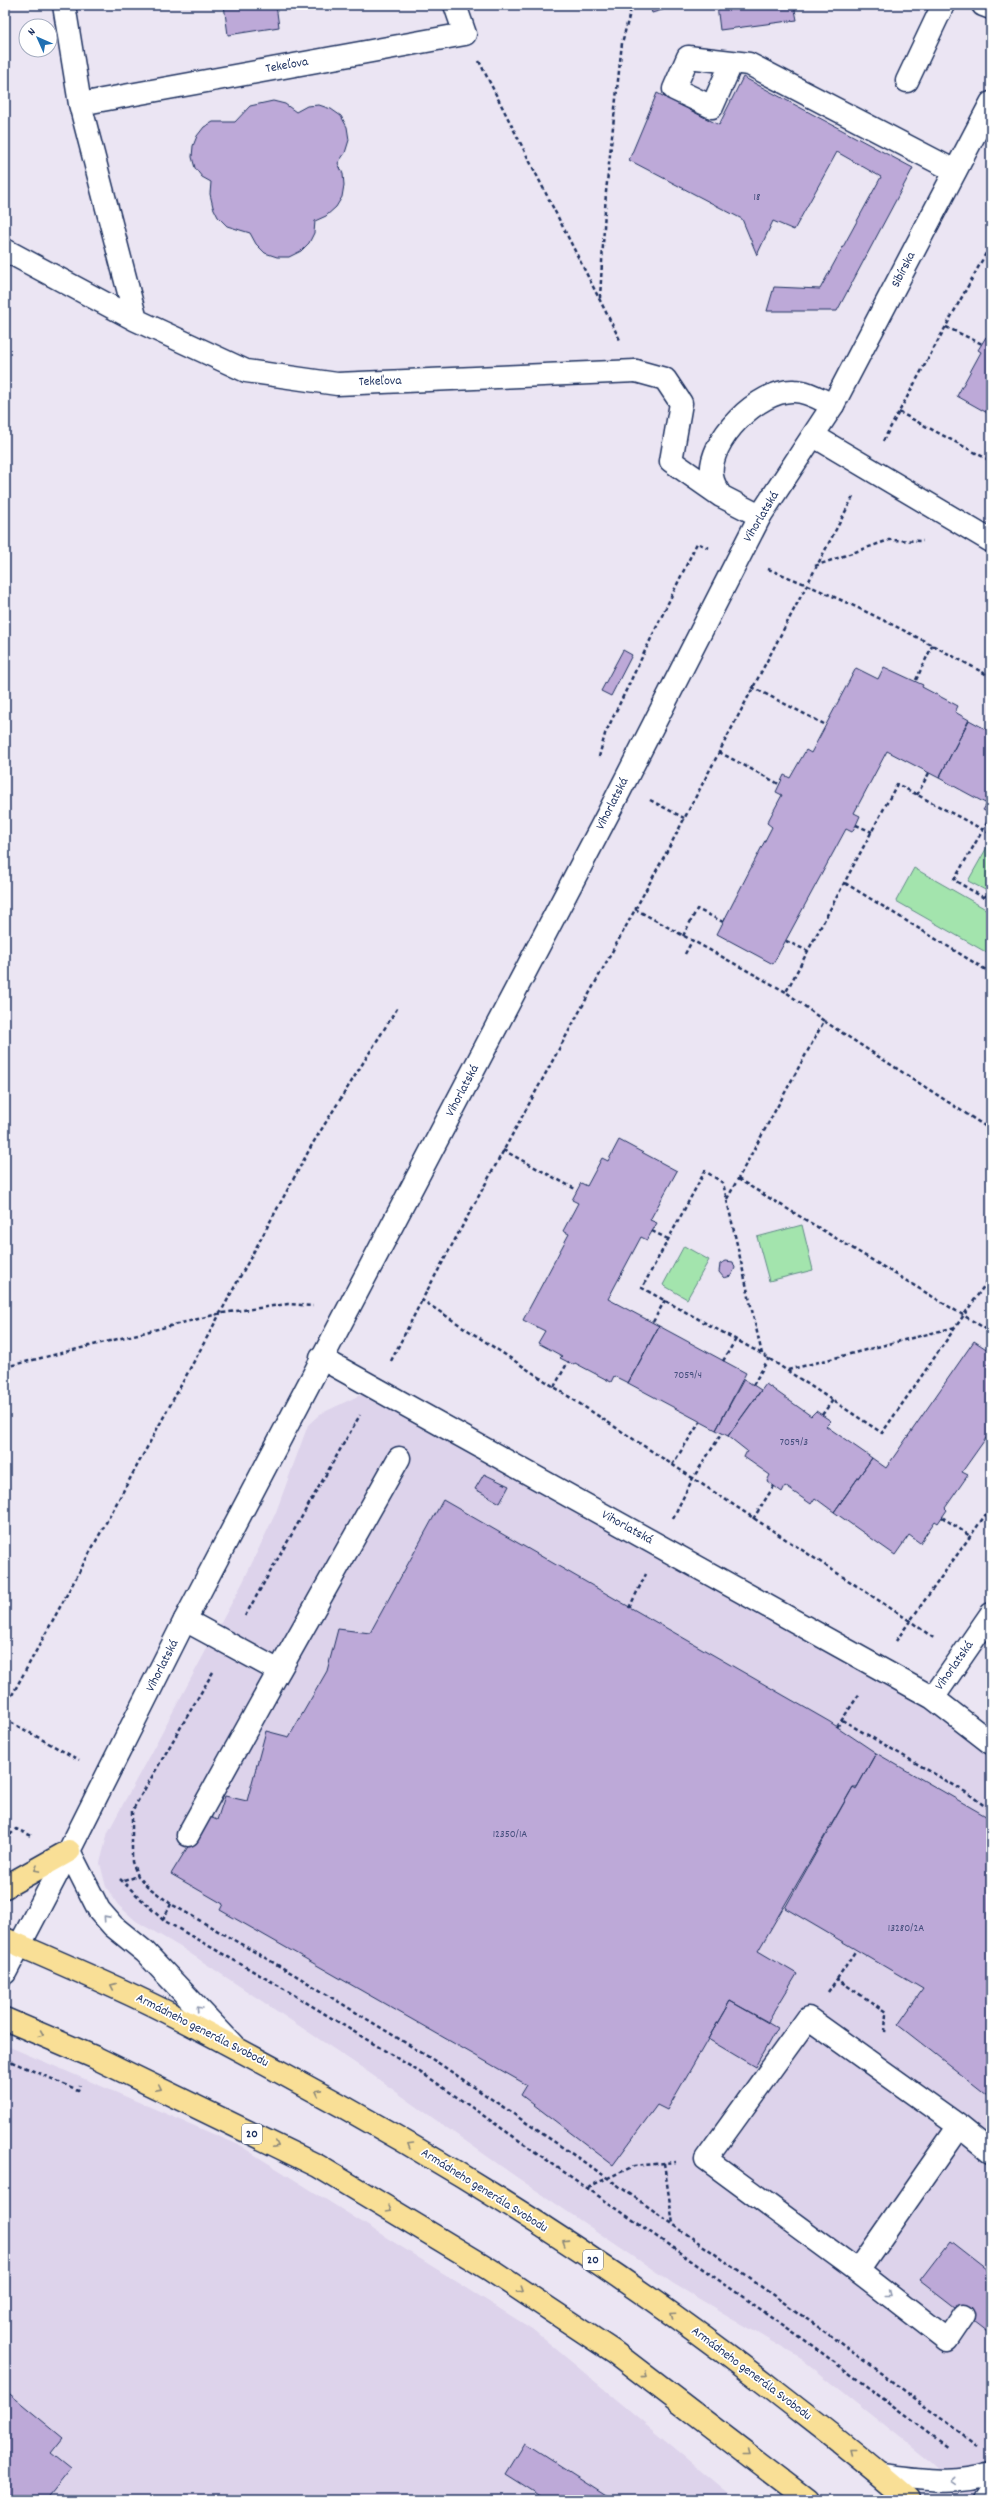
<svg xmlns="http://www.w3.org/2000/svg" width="996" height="2505" font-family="Dekko,sans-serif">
	<rect width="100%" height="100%" fill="#ebe5f3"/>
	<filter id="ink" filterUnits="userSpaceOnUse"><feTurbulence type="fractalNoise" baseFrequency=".025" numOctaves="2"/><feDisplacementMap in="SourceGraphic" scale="8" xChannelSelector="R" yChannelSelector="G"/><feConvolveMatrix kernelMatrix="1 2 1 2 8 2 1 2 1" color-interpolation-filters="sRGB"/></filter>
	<g filter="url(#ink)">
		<!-- built -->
		<path fill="#ddd3eb" d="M375,1388l616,355v757h-20l-40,-38 -128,-102 -129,-76 -159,-108 -154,-109 -179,-119 -46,-27 -18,-16 -12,-18 -6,-24 8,-31 135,-250 33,-70 32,-87 12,-11z
			M5,2045l234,100 293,184 205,171h-732z"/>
		<!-- green -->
		<path fill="#a3e4ad" stroke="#5f8a86" d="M990,842h1v51l-23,-12z
			M914,868l77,44v43l-95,-54z
			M802,1225l11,45 -44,11 -12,-44z
			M684,1246l25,14 -22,39 -24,-14z"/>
		<!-- building -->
		<path fill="#bda9d8" stroke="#1b2f5e" d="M224,5h52l3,22 -51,8z
			M650,5h18l1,3 -17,5z
			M717,5h77l3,15 -77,10z
			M743,77l170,91 -76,143h-70l7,-24 46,2 61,-112 -44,-25 -43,78 -21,-9 -16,34 -15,-36 -113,-59 28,-67 62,32z
			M273,101l12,3 11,8 11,-6 12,-1 12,4 10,7 6,11 2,13 -4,13 -7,10 5,11 1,11 -2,12 -6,10 -10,9 -11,5 -1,12 -5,10 -8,8 -12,6h-12l-12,-4 -9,-9 -6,-11 -23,-7 -9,-9 -5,-10 -3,-13 1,-12 -9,-5 -7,-9 -3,-11 1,-11 4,-10 7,-9 9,-5h22l15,-16z
			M991,333v82l-34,-19 24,-44 -3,-2 8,-13 2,1z
			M623,650l9,5 -21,41 -10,-5z
			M884,667l39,18 -1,2 36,19 -3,6 14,8 -30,58 -52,-27 -33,62 6,3 -4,9 -4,7 -6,-3 -73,135 -56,-30 55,-107 -5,-4 15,-28 -6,-3 8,-17 6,3 16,-28 5,3 45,-85 22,11z
			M969,720l20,11 2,-3v86l-8,-4 4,-6 -48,-26z
			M619,1140l58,31 -27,49 7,3 -10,17 -6,-3 -33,62 51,27 -31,57 -14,-7 -3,6 -36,-19 -1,2 -14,-7 2,-2 -24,-13 7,-12 -22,-11 46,-86 -6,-3 15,-28 -6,-3 9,-17 6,3 15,-28 6,3z
			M726,1261l7,1 2,6 -4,8 -7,2 -5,-6 1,-8z
			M659,1326l87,47 -30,57 -88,-47z
			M974,1341l17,11v79l-29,41 6,3 -23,33 2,2 -9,13 -3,-2 -15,22 -11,-8 -14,20 -61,-43 38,-54 14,10z
			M744,1379l17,11 -33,46 -12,-6z
			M766,1384l45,32 5,-5 15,10 -5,5 46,32 -38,54 -19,-14 -4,6 -26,-18 -3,6 -8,-6 -7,-5 3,-6 -26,-18 3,-6 -19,-15z
			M484,1474l25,12 -9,17 -25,-14z
			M443,1500l387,222 46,31 -19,34h-4l-95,164 39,23 -29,48 -38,-21 -63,109 -10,-5 -44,60 -92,-70 6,-10 -307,-175 3,-6 -52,-30 36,-58 10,4 8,-24 22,5 19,-70 23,6 38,-66 11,-42 32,4z
			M876,1753l115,66v279l-93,-73 25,-36 -138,-81 68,-121 3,2z
			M730,2001l47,27 -22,39 -47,-28z
			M950,2241l41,32v62l-71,-55z
			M5,2390l58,48 -12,15 20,16 -25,31h-41z
			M525,2443l89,57h-67l-41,-26z"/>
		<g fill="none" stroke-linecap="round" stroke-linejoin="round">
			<!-- lane casing -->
			<g stroke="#1b2f5e" stroke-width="25">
				<path id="lane" d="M983,5l8,3
					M732,62l-20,45 -38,-18 14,-32 61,7 206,107
					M907,81l36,-76
					M636,371l29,8 16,24 -10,58 50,35 39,20
					M721,496c-4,-6 -8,-13 -9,-20 -5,-35 47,-87 82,-85 14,0 27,9 39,14
					M185,1620l94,51 120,-213
					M188,1835l91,-164
					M959,2126l-101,145 -152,-112 102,-141 151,108 32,26
					M858,2271l89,69 17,-25
					M881,2475c37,4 73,11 110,-1
					M986,2500l5,-7"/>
			</g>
			<!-- street casing -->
			<g stroke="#1b2f5e" stroke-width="25">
				<path id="street" d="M64,5l16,99 56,216
					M80,104l385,-70 -10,-29
					M5,250l131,70 110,51 91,13 299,-13
					M814,436l177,105
					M321,1358l612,340 58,45
					M933,1698l58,-84
					M69,1851l30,59 14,16 32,26 88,93
					M5,1973l64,-122 116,-231 425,-810 150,-294 73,-111 158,-302"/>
			</g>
			<!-- primary casing -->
			<g stroke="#1b2f5e" stroke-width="25">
				<path id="primary" d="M5,1887l64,-36
					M5,1939c39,17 79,34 118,52 53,24 105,53 157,81 170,91 335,195 487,313 48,38 97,74 142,115
					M5,2019l89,38 224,109 171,103 125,83 193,148"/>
			</g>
			<!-- path -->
			<path stroke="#1b2f5e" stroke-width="2.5" stroke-dasharray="4 3" stroke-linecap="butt" d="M479,61l141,279
				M600,298l6,-106 16,-149 10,-38
				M946,327l36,17
				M899,412l92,49
				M883,441l108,-197
				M853,497l-181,345 -250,458 488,321 81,-114
				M815,566l74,-26 34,1
				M768,569c77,30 151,68 223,108
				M916,680l17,-36
				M752,687l74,38
				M719,752l60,32
				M599,757l6,-23 92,-191 12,5
				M917,795l12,-22
				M650,800l34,18
				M991,816l-37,64 37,22
				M856,825l16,7
				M845,883l146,90
				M984,897l7,-4
				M635,909l151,83
				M683,936l14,-27 26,13
				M786,941l22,10
				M685,954l7,-13
				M824,1021l167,109
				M503,1150l74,40
				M738,1179l253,153
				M727,1199l97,-178 -38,-29 111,-208 94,50
				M652,1231l16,8
				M653,1322l12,-22
				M762,1354l-39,-171 -18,-12 -63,117 120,66 120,79 109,-157
				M391,1361l31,-61
				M723,1361l13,-22
				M5,1367l217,-54 66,-9 25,2
				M788,1370l167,-43
				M753,1385l16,-27
				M554,1387l14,-25
				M822,1415l11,-15
				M672,1465l28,-43
				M942,1517l28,19
				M673,1518l20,-40 29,-45
				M753,1519l21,-33
				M629,1608l17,-34
				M245,1616l115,-201
				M896,1641l14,-20 25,18
				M213,1672l-81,139v51l6,14 9,10 24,18 124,71 145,89 166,113 215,152 157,116
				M5,1708l308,-565 85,-136
				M5,1719l74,41
				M842,1720l127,74 22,17
				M837,1727l23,-34
				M5,1840l11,-11 16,7
				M120,1879l43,41 118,67 150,92 375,262 143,107
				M124,1881l14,-5
				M163,1920l8,-16
				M837,1979l19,-29
				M828,1992l9,-13 49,33 -1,22
				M5,2059l73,31 2,-5
				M664,2163l9,61
				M588,2187l46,-21 42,-4"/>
			<!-- lane -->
			<use href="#lane" stroke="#fff" stroke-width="22"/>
			<!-- street -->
			<use href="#street" stroke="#fff" stroke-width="22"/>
			<!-- primary -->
			<use href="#primary" stroke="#f9df96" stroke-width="22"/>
		</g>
		<!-- one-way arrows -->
		<defs><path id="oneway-chevron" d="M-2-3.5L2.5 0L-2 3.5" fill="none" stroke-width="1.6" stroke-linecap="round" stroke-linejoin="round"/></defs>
		<g stroke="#8a877a">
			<use href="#oneway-chevron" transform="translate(37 1869) rotate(151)"/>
			<use href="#oneway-chevron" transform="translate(113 1986) rotate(-156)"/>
			<use href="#oneway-chevron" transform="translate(41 2034) rotate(23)"/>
			<use href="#oneway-chevron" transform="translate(159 2088) rotate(26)"/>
			<use href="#oneway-chevron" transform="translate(318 2092) rotate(-152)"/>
			<use href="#oneway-chevron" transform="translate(276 2145) rotate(26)"/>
			<use href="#oneway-chevron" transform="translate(410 2145) rotate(-149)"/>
			<use href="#oneway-chevron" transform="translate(389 2209) rotate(31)"/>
			<use href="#oneway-chevron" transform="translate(565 2242) rotate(-148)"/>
			<use href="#oneway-chevron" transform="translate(521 2290) rotate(33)"/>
			<use href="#oneway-chevron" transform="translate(673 2315) rotate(-145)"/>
			<use href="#oneway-chevron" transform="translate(645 2375) rotate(37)"/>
			<use href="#oneway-chevron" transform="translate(851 2451) rotate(-142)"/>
			<use href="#oneway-chevron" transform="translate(748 2454) rotate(38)"/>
		</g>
		<g stroke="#8d97ae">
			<use href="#oneway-chevron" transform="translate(106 1918) rotate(-132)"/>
			<use href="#oneway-chevron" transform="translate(199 2009) rotate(-133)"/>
			<use href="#oneway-chevron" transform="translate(889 2294) rotate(38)"/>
			<use href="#oneway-chevron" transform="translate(953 2481) rotate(176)"/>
		</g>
	</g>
	<g text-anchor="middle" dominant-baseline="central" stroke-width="3.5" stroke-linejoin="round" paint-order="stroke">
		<!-- number labels -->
		<g font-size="11" fill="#444e7c">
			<text x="757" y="198">18</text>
			<text x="688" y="1376">7059/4</text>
			<text x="794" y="1443">7059/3</text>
			<text x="510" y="1835">12350/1A</text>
			<text x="906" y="1929">13280/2A</text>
		</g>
		<!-- shield labels -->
		<g fill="#fff" stroke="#5f6d8e" stroke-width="1">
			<rect x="242" y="2124" width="20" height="20" rx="3"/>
			<rect x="583" y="2250" width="20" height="20" rx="3"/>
		</g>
		<g font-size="12" font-weight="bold" fill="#1b2f5e">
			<text x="252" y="2134">20</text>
			<text x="593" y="2260">20</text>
		</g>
		<!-- street labels -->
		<g font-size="13" fill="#1b2f5e" stroke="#fff">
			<text transform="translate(287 66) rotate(-10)">Tekeľova</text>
			<text transform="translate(904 270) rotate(-63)">Sibírska</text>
			<text transform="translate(380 382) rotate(-2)">Tekeľova</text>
			<text transform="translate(762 517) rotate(-59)">Vihorlatská</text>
			<text transform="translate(613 804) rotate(-63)">Vihorlatská</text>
			<text transform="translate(463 1091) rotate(-62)">Vihorlatská</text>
			<text transform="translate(627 1528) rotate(29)">Vihorlatská</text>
			<text transform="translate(163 1666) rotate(-63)">Vihorlatská</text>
			<text transform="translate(955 1666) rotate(-55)">Vihorlatská</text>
			<text transform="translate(202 2031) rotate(27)">Armádneho generála Svobodu</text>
			<text transform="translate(484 2191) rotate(32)">Armádneho generála Svobodu</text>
			<text transform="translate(751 2374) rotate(37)">Armádneho generála Svobodu</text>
		</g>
	</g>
	<!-- margin -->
	<rect width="996" height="2505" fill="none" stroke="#fff" stroke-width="20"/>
	<rect x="10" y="10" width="976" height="2485" fill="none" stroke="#1b2f5e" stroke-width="1.5" filter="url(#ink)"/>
	<!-- north arrow -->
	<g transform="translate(38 38) rotate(315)"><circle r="19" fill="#ffffff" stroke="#a4acbf"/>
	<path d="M0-3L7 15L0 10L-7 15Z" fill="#1f6fb2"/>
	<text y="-6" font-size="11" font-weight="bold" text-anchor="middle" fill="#1b2f5e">N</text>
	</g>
</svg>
